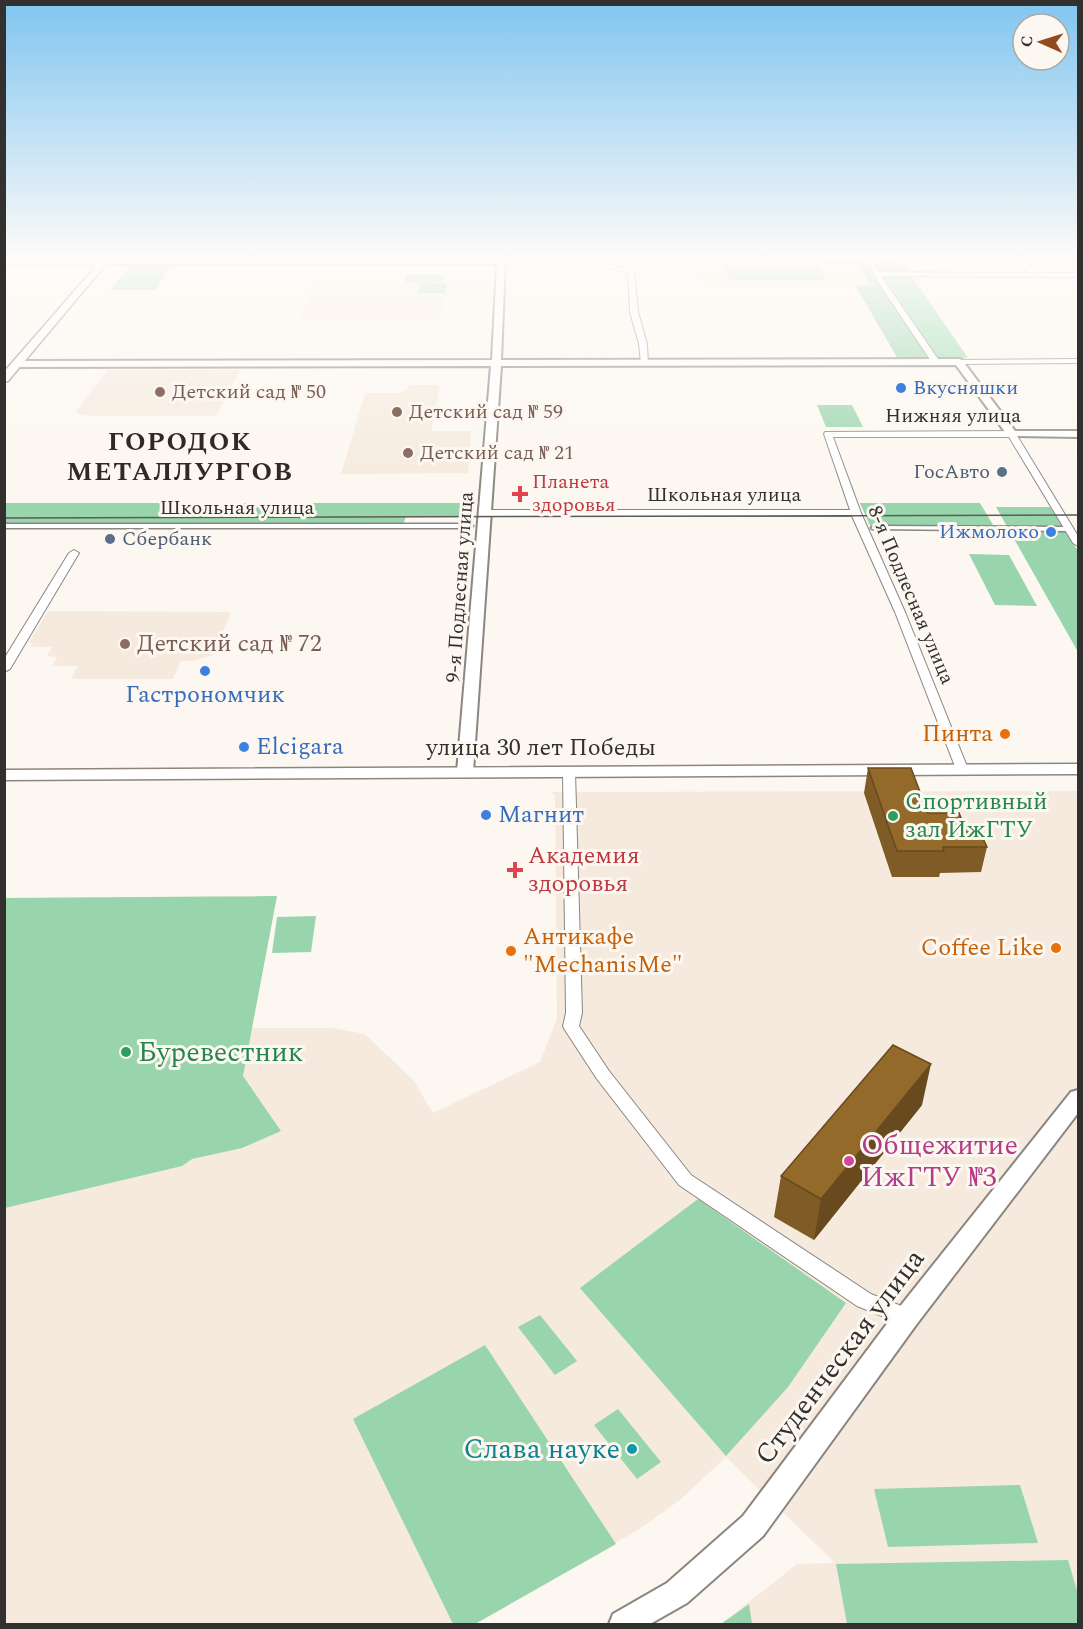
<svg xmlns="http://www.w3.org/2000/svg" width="1083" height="1629" font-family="Spectral,serif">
	<rect width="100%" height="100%" fill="#fcf7f0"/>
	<!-- built -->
	<path fill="#f5eadd" d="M721,263l137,1 12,21 -169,-2 -6,-3 -6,-15z
		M317,276l80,1 4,5h86l-2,15h-39l-6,23 -142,1z
		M107,370h133l-24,46h-127l-14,-3z
		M411,385h29l-9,46h40l-3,42 -127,1 24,-81h36z
		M48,611l174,1h9l-18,43 -21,6h-11l-8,18h-102l7,-13h-26l5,-9 -10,-1 5,-9h-21l2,-4 -4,-1z
		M1078,791v833h-357l76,-60 38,-1 -109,-106 -46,43 -42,30 -163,94h-470l-1,-726 273,-2 -26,132h82l32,6 49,47 19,32 107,-51 17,-43 -2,-224 -5,-3z"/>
	<!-- green -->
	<path fill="#98d4ac" d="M815,259h86l10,16h-28l54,83 -39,1 -43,-74h15l-11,-21h-42z
		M724,266h95l7,14h-97z
		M129,267h42l-16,23h-45z
		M407,274h38l-2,7 -21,2h25l-2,10h-28l3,-10 -16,-1z
		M817,405h35l11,22h-37z
		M4,503h464l-1,13h-61l-3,9 -398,-1z
		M860,503h120l16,27h-124z
		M996,507h54l28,44v101z
		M969,554l40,1 28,51 -42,-1z
		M277,896l-34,180 38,55 -39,17 -50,11 -10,7 -177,42v-310z
		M316,916l-5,36 -39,1 5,-36z
		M698,1199l148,104 -58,84 -62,69 -146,-168z
		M540,1315l37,46 -22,14 -37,-48z
		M485,1345l131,199 -141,80h-22l-100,-205z
		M618,1409l43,53 -24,17 -43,-54z
		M1020,1485l18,58 -150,4 -14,-58z
		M1068,1560l10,34v30h-231l-11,-60z
		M749,1604l3,20h-31z"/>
	<!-- forest -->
	<path fill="#94daad" d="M883,275h28l57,83h-31z"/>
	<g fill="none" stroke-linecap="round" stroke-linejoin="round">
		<!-- pedestrian casing -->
		<g stroke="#8b8680" stroke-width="3">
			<path id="pedestrian" d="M4,524h466l3,2 -3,2h-466z
				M874,526l195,1 3,2 -3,2 -197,-2 -1,-1z"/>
		</g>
		<!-- minor casing -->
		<g stroke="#8b8680" stroke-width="2">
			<path id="minor" d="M593,259l41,13 4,40 9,32 1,21 -7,-2 -2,-19 -9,-32 -2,-39 -35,-10 -92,1 -3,-2 3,-2z
				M866,259h6l7,13 150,1 -12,-14h7l13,14h41v4l-197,-1 59,86 -4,2h-3l-53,-79z
				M1078,359v4l-119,1 -4,-2 4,-2z
				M1012,431l4,3 62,102v10l-5,-3 -64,-106h-176l28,76 44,99 63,157 -6,4 -6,-4 -61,-157 -43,-96h-367l-5,-3 5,-3h365l-26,-76 1,-2z
				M74,550l5,3 -69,116 -6,3v-13l65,-106z
				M569,768l6,4 7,241 -3,13 30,45 82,104 180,119 43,17 3,6 -3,6 -7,3 -50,-20 -178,-121 -82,-106 -32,-49 -2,-4 3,-13 -3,-241z"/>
		</g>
		<!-- tertiary casing -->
		<g stroke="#8b8680" stroke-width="4">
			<path id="tertiary" d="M103,260h398l4,2 -4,98 458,-1 3,1 53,71h63v6l-70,-1 -52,-71 -455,1 -28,406 -8,5 -8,-5 34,-406 -474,1 -5,-3 5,-3 475,-1 5,-96h-397l-1,-2z
				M1078,1090v23l-162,212 -153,211 -76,67 -37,21h-41l4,-10 54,-31 76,-67 155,-207 173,-217z"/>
		</g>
		<!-- secondary casing -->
		<g stroke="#8b8680" stroke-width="3">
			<path id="secondary" d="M4,259h106l-102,122 -4,1v-10l93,-107h-93z
				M1078,764v10l-1074,6v-10z"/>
		</g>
		<!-- pedestrian -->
		<use href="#pedestrian" fill="#fff" fill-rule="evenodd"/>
		<!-- minor -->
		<use href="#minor" fill="#fff" fill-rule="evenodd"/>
		<!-- tertiary -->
		<use href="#tertiary" fill="#fff" fill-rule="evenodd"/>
		<!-- secondary -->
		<use href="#secondary" fill="#fff" fill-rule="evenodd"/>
		<!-- tram -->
		<path stroke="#5d5a57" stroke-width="1.5" d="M4,518l1074,-3"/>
	</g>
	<!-- wall -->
	<path fill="#7f5b25" d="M868,768l60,45 39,19 20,15 -6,25 -41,1 -1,4h-47l-28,-84z
		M922,1105l-108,135 -40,-23 7,-41z"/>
	<!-- shaded-wall -->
	<path fill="#684a1e" d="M931,1064l-9,41 -108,135 7,-41z"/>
	<!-- building -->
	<path fill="#946a2b" stroke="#684a1e" stroke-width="1.5" d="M868,768h43l17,45h31l8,19h13l7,15h-44l1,4h-47z
		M893,1045l38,19 -110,135 -40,-23z"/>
	<!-- sky -->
	<linearGradient id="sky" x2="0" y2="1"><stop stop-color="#80c5f0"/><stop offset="0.53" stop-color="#fefbf8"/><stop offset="1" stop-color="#fefbf8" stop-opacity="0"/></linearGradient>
	<rect width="1083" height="487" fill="url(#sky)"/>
	<!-- markers -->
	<g fill="#3f7fe0" stroke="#fcf7f0" stroke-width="2">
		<circle cx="901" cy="388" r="6"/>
		<circle cx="1051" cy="532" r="6"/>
		<circle cx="205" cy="671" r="6"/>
		<circle cx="244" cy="747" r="6"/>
		<circle cx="486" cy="815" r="6"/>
	</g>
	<g fill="#8d6e63" stroke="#fcf7f0" stroke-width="2">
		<circle cx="160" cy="392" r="6"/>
		<circle cx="397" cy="412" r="6"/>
		<circle cx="408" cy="453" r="6"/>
		<circle cx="125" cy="644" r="6"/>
	</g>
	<g fill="#5c6f8a" stroke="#fcf7f0" stroke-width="2">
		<circle cx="1002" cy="472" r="6"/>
		<circle cx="110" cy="539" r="6"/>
	</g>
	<g fill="#e0444e" stroke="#fcf7f0" stroke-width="2">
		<path d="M517 485h6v6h6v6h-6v6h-6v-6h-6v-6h6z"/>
		<path d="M512 861h6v6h6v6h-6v6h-6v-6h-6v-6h6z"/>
	</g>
	<g fill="#e8710a" stroke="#fcf7f0" stroke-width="2">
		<circle cx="1005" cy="734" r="6"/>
		<circle cx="1056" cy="948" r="6"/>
		<circle cx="511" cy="951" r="6"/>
	</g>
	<g fill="#2e9e5b" stroke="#fcf7f0" stroke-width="2">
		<circle cx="893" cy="816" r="6"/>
		<circle cx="126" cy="1052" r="6"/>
	</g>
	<circle fill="#d1479c" stroke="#fcf7f0" stroke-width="2" cx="849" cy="1161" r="6"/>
	<circle fill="#0f9aa8" stroke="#fcf7f0" stroke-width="2" cx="632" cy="1449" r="6"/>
	<g text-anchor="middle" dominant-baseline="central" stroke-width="6" stroke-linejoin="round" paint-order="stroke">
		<!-- far-shop labels -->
		<g font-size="20" fill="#366cbe" stroke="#fcf7f0" text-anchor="start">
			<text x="913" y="388">Вкусняшки</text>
			<text x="1039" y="532" text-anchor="end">Ижмолоко</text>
		</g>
		<!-- far-education labels -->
		<g font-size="20" fill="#785e54" stroke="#fcf7f0" text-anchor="start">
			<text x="172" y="392">Детский сад № 50</text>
			<text x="409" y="412">Детский сад № 59</text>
			<text x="420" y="453">Детский сад № 21</text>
		</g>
		<!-- far-street labels -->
		<g font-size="20" fill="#33312f" stroke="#fcf7f0">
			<text x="953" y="416">Нижняя улица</text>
			<text x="724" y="495">Школьная улица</text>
			<text x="237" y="508">Школьная улица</text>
			<text transform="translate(460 587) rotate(-86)">9-я Подлесная улица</text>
			<text transform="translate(911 595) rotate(67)">8-я Подлесная улица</text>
		</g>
		<!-- far-service labels -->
		<g font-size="20" fill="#4e5e75" stroke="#fcf7f0" text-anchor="end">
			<text x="990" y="472">ГосАвто</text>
			<text x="122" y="539" text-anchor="start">Сбербанк</text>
		</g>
		<!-- far-health labels -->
		<g font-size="20" fill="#be3a42" stroke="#fcf7f0" text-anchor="start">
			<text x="532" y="482">Планета<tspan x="532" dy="23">здоровья</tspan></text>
		</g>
		<!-- education labels -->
		<g font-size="24" fill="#785e54" stroke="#fcf7f0" text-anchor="start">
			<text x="137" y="644">Детский сад № 72</text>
		</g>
		<!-- shop labels -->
		<g font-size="24" fill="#366cbe" stroke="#fcf7f0" text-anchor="start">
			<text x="205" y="695" text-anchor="middle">Гастрономчик</text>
			<text x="256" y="747">Elcigara</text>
			<text x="498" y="815">Магнит</text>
		</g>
		<!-- food labels -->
		<g font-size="24" fill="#c56008" stroke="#fcf7f0" text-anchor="end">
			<text x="993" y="734">Пинта</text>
			<text x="523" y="937" text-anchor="start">Антикафе<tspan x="523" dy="28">"MechanisMe"</tspan></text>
			<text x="1044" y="948">Coffee Like</text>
		</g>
		<!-- street labels -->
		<g font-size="24" fill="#33312f" stroke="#fcf7f0">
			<text x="541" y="748">улица 30 лет Победы</text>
		</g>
		<!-- leisure labels -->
		<g font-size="24" fill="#27864d" stroke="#fcf7f0" text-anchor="start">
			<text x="905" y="802">Спортивный<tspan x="905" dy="28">зал ИжГТУ</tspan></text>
		</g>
		<!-- health labels -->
		<g font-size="24" fill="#be3a42" stroke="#fcf7f0" text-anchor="start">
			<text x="528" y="856">Академия<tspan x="528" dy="28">здоровья</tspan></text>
		</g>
		<!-- far-district labels -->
		<g font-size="26" font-weight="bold" letter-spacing="1.5" fill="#2f2a25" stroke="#fcf7f0">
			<text x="180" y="442">ГОРОДОК<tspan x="180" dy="30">МЕТАЛЛУРГОВ</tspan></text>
		</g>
		<!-- near-leisure labels -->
		<g font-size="28" fill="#27864d" stroke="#fcf7f0" text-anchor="start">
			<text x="138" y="1052">Буревестник</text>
		</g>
		<!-- near-hotel labels -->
		<g font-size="28" fill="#b23c85" stroke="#fcf7f0" text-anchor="start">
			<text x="861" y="1145">Общежитие<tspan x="861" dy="32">ИжГТУ №3</tspan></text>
		</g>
		<!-- near-street labels -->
		<g font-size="28" fill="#33312f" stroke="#fcf7f0">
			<text transform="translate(840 1357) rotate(-53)">Студенческая улица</text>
		</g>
		<!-- near-culture labels -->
		<g font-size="28" fill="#0d838f" stroke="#fcf7f0" text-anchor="end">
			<text x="620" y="1449">Слава науке</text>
		</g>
	</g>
	<!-- border -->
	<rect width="1083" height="1629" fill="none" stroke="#33312f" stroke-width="12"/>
	<!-- north arrow -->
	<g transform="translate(1041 42) rotate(273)"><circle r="28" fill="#fcf7f0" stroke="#aca8a3" stroke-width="1.5"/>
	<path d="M0-4.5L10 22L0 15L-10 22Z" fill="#904c20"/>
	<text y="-9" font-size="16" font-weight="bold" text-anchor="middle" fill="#33312f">С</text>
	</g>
</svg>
